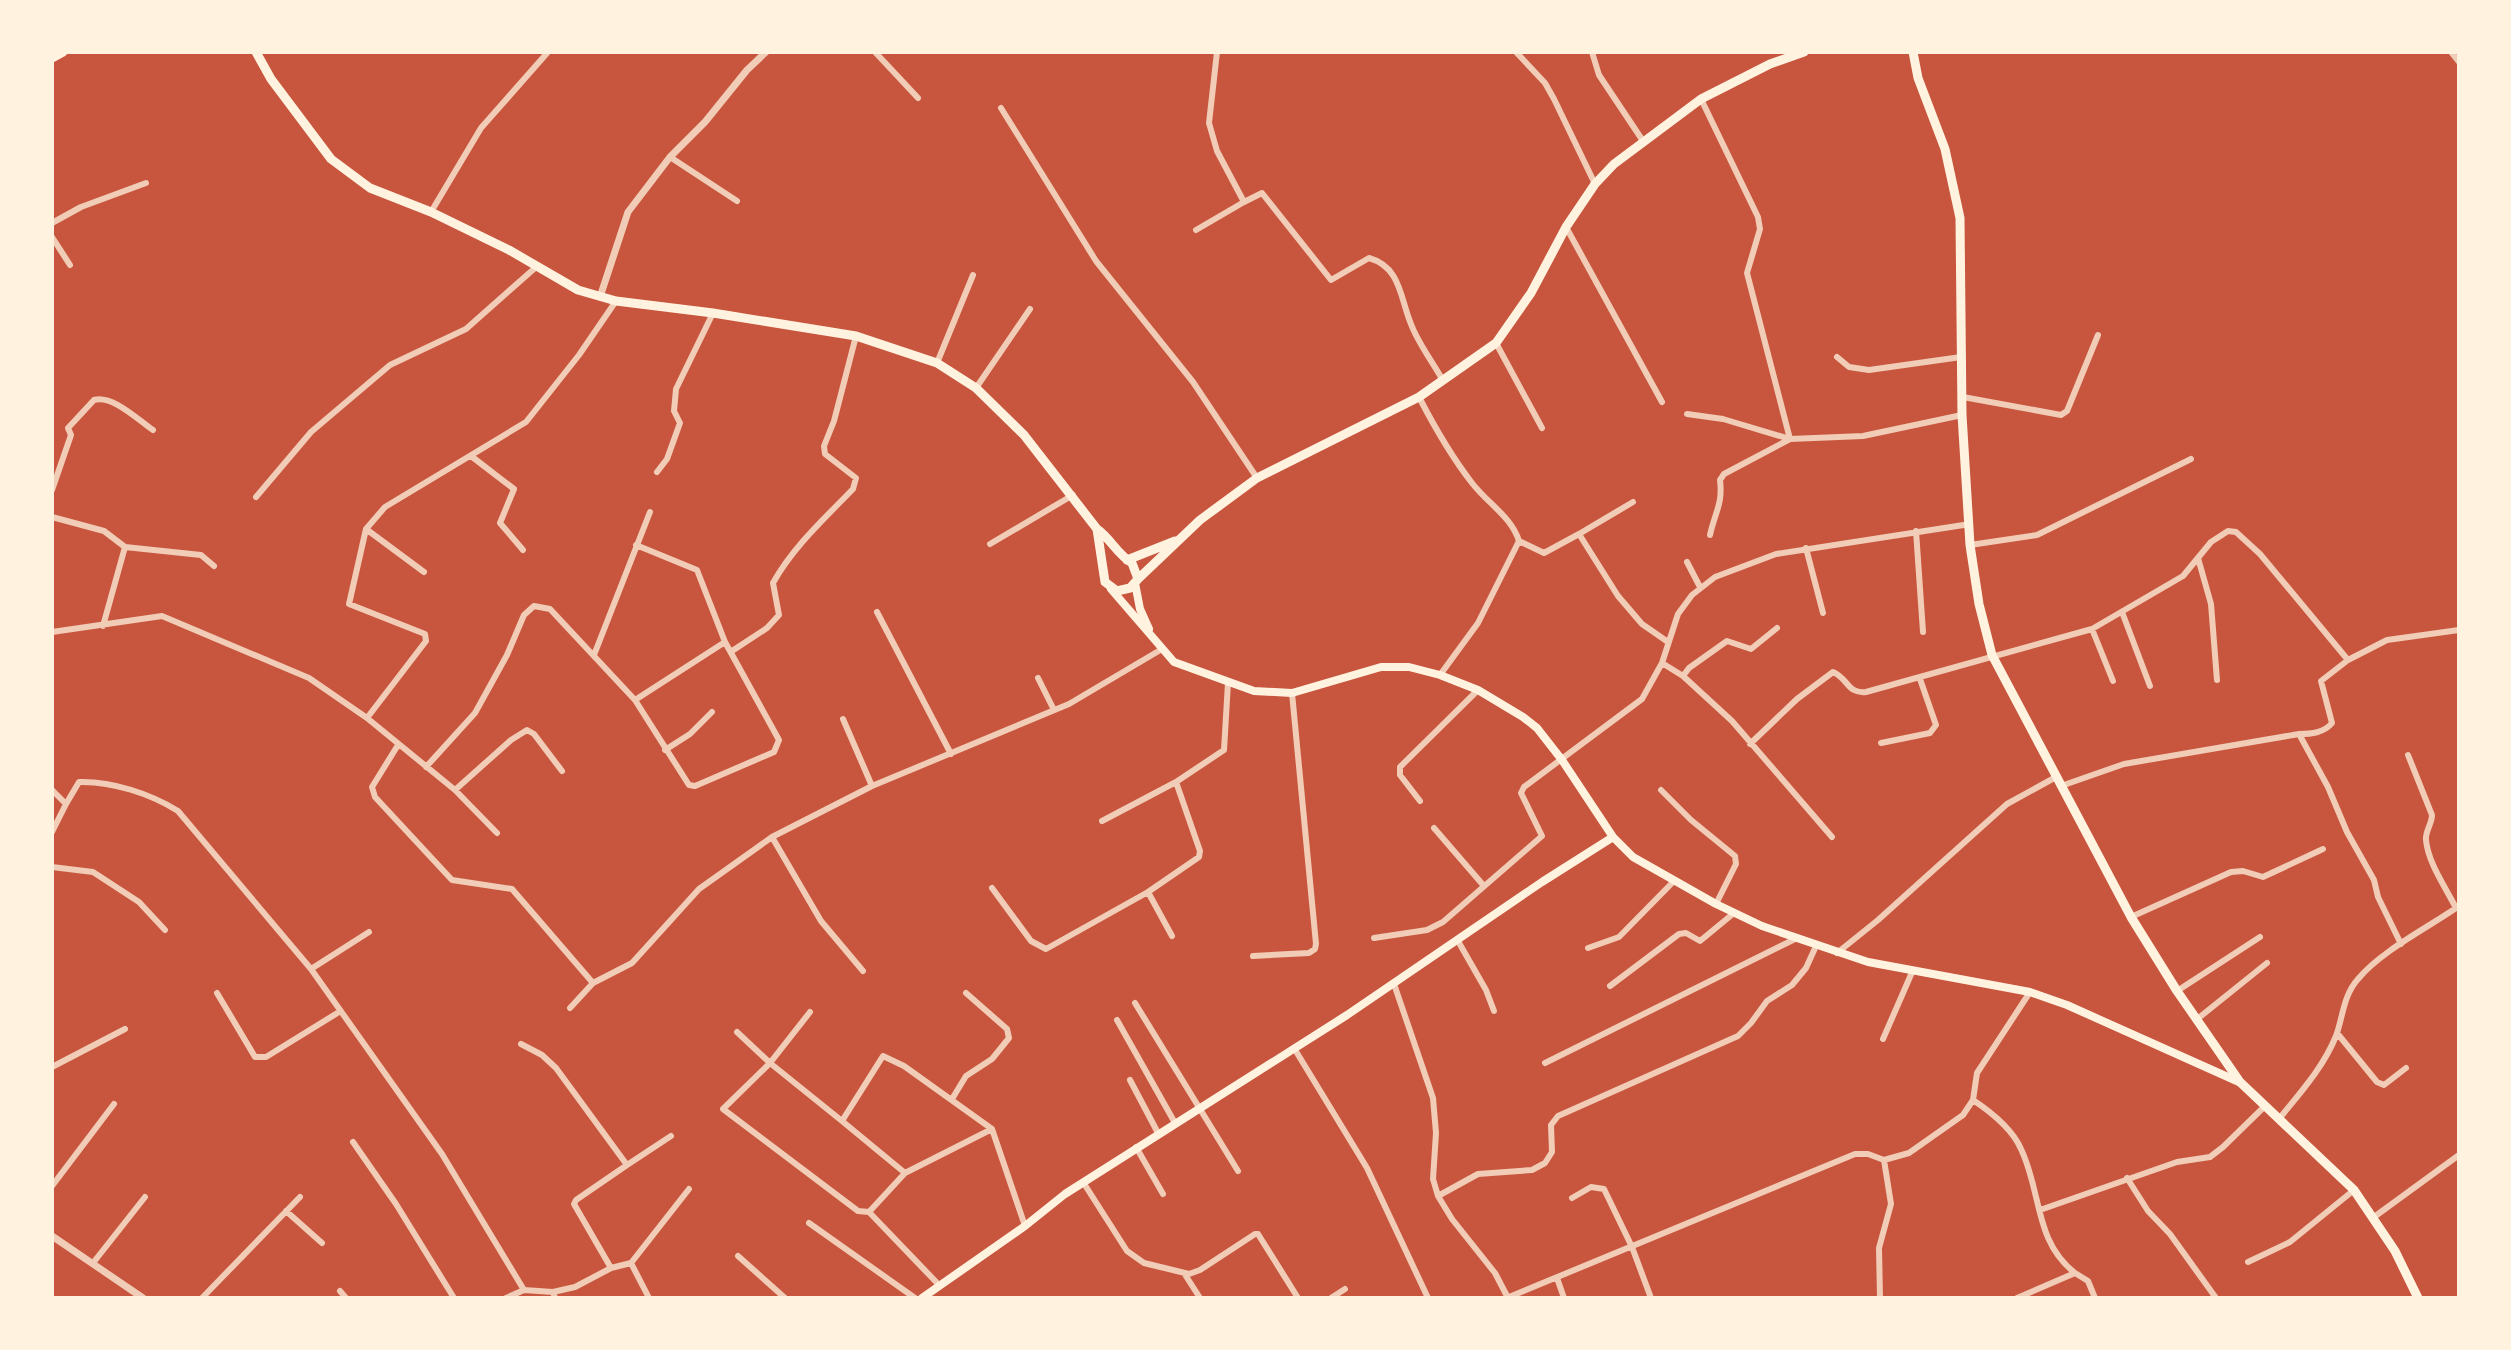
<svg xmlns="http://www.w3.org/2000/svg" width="2511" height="1350" font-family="'Times New Roman',serif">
	<rect width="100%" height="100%" fill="#c8553d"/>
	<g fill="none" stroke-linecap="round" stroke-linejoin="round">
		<!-- minor -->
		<path stroke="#f1ccb7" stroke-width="6" d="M875,52l43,46
			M1217,52l-8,71 8,28 27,51 18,-9 69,87 38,-22c32,9 31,40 42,66 7,19 21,37 31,55
			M1516,52l29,31 9,16 41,85
			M1592,52l7,23 44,66
			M2451,52l8,10
			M1701,99l57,118 2,12 -13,44 43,166
			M1001,108l95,153 97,121 64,96
			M670,157l67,44
			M431,212l50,-84 67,-76
			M52,223l29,-16 65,-24
			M1566,227l96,175
			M1196,230l48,-28
			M52,237l18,28
			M1496,343l46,85
			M1837,357l12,10 20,3 92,-13
			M937,363l36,-88
			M976,388l54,-79
			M1419,397c16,31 32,59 53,86 16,21 39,33 47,58l-41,82 -38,52
			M1963,397l98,18 6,-4 31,-76
			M1687,414l36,5 67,20
			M471,456l43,33 -14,34 23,27
			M657,472l10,-13 13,-36 -6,-12 2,-22 37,-76
			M52,490l19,-55 -3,-7 26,-28c19,-5 43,19 59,30
			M256,497l55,-65 79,-67 76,-36 69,-61
			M52,517l52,14 21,16 -22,79
			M366,529l58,43
			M1916,531l7,101
			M1579,534l54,-32
			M1710,535c5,-23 13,-31 10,-55l4,-6 66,-35 73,-3 99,-21
			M1519,541l25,12 35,-19 39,62 24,28 26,18
			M990,544l83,-49
			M1970,545l67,-10 154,-76
			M125,547l76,8 13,11
			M1806,548l17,65
			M2198,558l13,46 6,76
			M1687,562l13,25
			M877,612l74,142
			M2122,612l28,74
			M2092,629l21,52
			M52,632l110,-16 147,62 58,40 88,72 42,43
			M732,651l35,-23 12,-13 -6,-32c20,-36 51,-64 80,-94l3,-11 -31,-24 -1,-8 10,-25 22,-85
			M594,655l56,-143
			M1662,663l21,13 49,45 100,116
			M1683,676l6,-8 38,-27 24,8 26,-21
			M1038,678l16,32
			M635,700l90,-58
			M367,718l59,-77 -1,-7 -76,-30 17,-75 19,-22 141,-85 53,-67 37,-54
			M843,719l29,67
			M2299,734l29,53 19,45 27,48 4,17 23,47
			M1881,743l49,-10 6,-8 -16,-46
			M1750,744l47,-45 36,-27c15,6 14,22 33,20l226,-63 91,-53 28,-34 17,-11 8,1 24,22 88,106
			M398,745l-26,42 3,10 77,83 60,9 81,94
			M665,750l25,-16 22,-22
			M2408,755l24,60c0,9 -7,16 -6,25 2,23 20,48 30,68
			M426,767l49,-54 32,-58 17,-40 10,-9 16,3 85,91 54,85 6,1 79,-34 5,-12 -54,-98 -28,-72 -61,-25
			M2061,786l63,-22 175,-30c12,0 25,-1 33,-11l-11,-42 27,-21 39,-20 72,-10
			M52,790l14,14 13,-22c33,-1 72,12 99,29l133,158 131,185 82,136 29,2 2,6
			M455,790l56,-50 16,-10 7,4 28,37
			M1661,790l30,30 44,36 1,8 -20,40
			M1420,801l-20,-26v-8l78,-77
			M1102,821l74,-39
			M1434,828l50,58
			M52,832l14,-28
			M772,837l49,84 42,50
			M52,867l41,5 46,30 26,28
			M992,888l39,53 15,8 102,-57
			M2131,917l100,-45 12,-1 20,6 60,-28
			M1172,936l-24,-44 51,-35 1,-6 -24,-69 48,-32 4,-67
			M1374,938l53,-8 16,-8 99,-86 -21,-43 3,-6 118,-88 20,-36 16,-49 14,-19 23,-18 61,-23 194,-30
			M1458,941l28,49 8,21
			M1588,948l31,-11 55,-56
			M1837,953l41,-33 129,-116 49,-27
			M1253,956l56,-3 6,-4 1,-5 -24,-251
			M311,969l58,-37
			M1394,984l39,114 3,35 -3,46 5,17 14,23 43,54 13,25
			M1610,986l69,-52 7,-1 14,8 34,-28
			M2177,991l83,-54
			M217,993l38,64h11l73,-45
			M1135,1003l103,168
			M570,1008l23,-25 39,-20 67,-74 73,-52 100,-51 197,-82 93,-55
			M1117,1020l58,103
			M2196,1020l71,-57
			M737,1032l33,31 40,-51
			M2337,1033l40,49 7,3 22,-17
			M1883,1039l30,-69
			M521,1044l21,11 14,13 71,97 -51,35 -2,4 37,64
			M1294,1048l73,120 61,130
			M1545,1063l250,-124
			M52,1067l73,-38
			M1130,1080l28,53
			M952,1099l14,-23 26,-17 17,-21 -2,-9 -41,-36
			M1973,1100c18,12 39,28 48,49 21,44 13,92 54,124
			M2279,1119c21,-26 44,-51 57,-83 7,-19 7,-40 22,-57 23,-28 71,-52 101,-73
			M842,1121l-72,-58 -47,46 135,102 11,1 36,-39 -63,-52 41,-65 21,10 88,63 33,97
			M353,1142l43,62 58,94
			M1136,1147l27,47
			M627,1165l44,-29
			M905,1173l87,-44
			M2127,1178l21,33 22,23 46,64
			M1083,1182l44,69 17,12 45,11 11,-4 55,-36h3l40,64
			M52,1186l62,-82
			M1438,1196l40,-22 54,-4 13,-7 7,-11 -1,-27 7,-9 180,-80 13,-13 16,-22 25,-16 14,-17 10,-22
			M1572,1198l19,-11 13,2 28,58 19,51
			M2040,1210l137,-48 33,-5 13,-10 42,-41
			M286,1211l36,32
			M869,1212l70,73
			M2374,1217l85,-62
			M809,1223l106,75
			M738,1256l47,42
			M2248,1262l42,-20 64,-52
			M93,1263l52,-66
			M631,1263l18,35
			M1184,1273l16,25
			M1557,1278l7,20
			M340,1291l6,7
			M553,1292l22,-5 36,-19 20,-5 58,-74
			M1509,1297l346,-143h13l16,6 25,-7 54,-38 10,-15 4,-27 53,-81
			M202,1298l98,-101
			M506,1298l18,-8
			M1331,1298l14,-9
			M1880,1298l-1,-50 12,-44 -7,-44
			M2017,1298l58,-25 13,8 7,17"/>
		<!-- tertiary -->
		<path stroke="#f1ccb7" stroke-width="7" d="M600,297l28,-85 42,-55 35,-35 42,-52 19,-18
			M52,1236l91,62"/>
		<!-- secondary -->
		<path stroke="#fff3e0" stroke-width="8" d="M1135,583l5,26 9,20
			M1111,589l63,73 80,29 38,2 89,-26h28l31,8 38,15 45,27 14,11 25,32 51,77 20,20 83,47 46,22 106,36 162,30 37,13 172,77
			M922,1298l103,-72 40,-32 282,-179 195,-133 71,-45"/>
		<!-- primary -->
		<path stroke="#fff3e0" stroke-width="9" d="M256,52l15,27 60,80 39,29 61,24 78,38 69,40 38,11 97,12 143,23 81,27 39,25 48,47 73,94c14,10 20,25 35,34l6,16 -8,9 -13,3 -12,-9 -8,-53
			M1913,52l5,26 27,71 15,69 2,197 8,130 9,59 13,51 139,262 46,74 63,91 114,108 41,61 23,47
			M52,58l11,-6
			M1127,560l48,-19
			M1138,579l62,-59 57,-42 162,-81 77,-54 35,-50 35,-66 29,-43 19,-20 87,-65 69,-35 34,-12"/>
	</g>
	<!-- border -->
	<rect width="2511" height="1350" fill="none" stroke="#fff3e0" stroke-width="108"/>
</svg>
